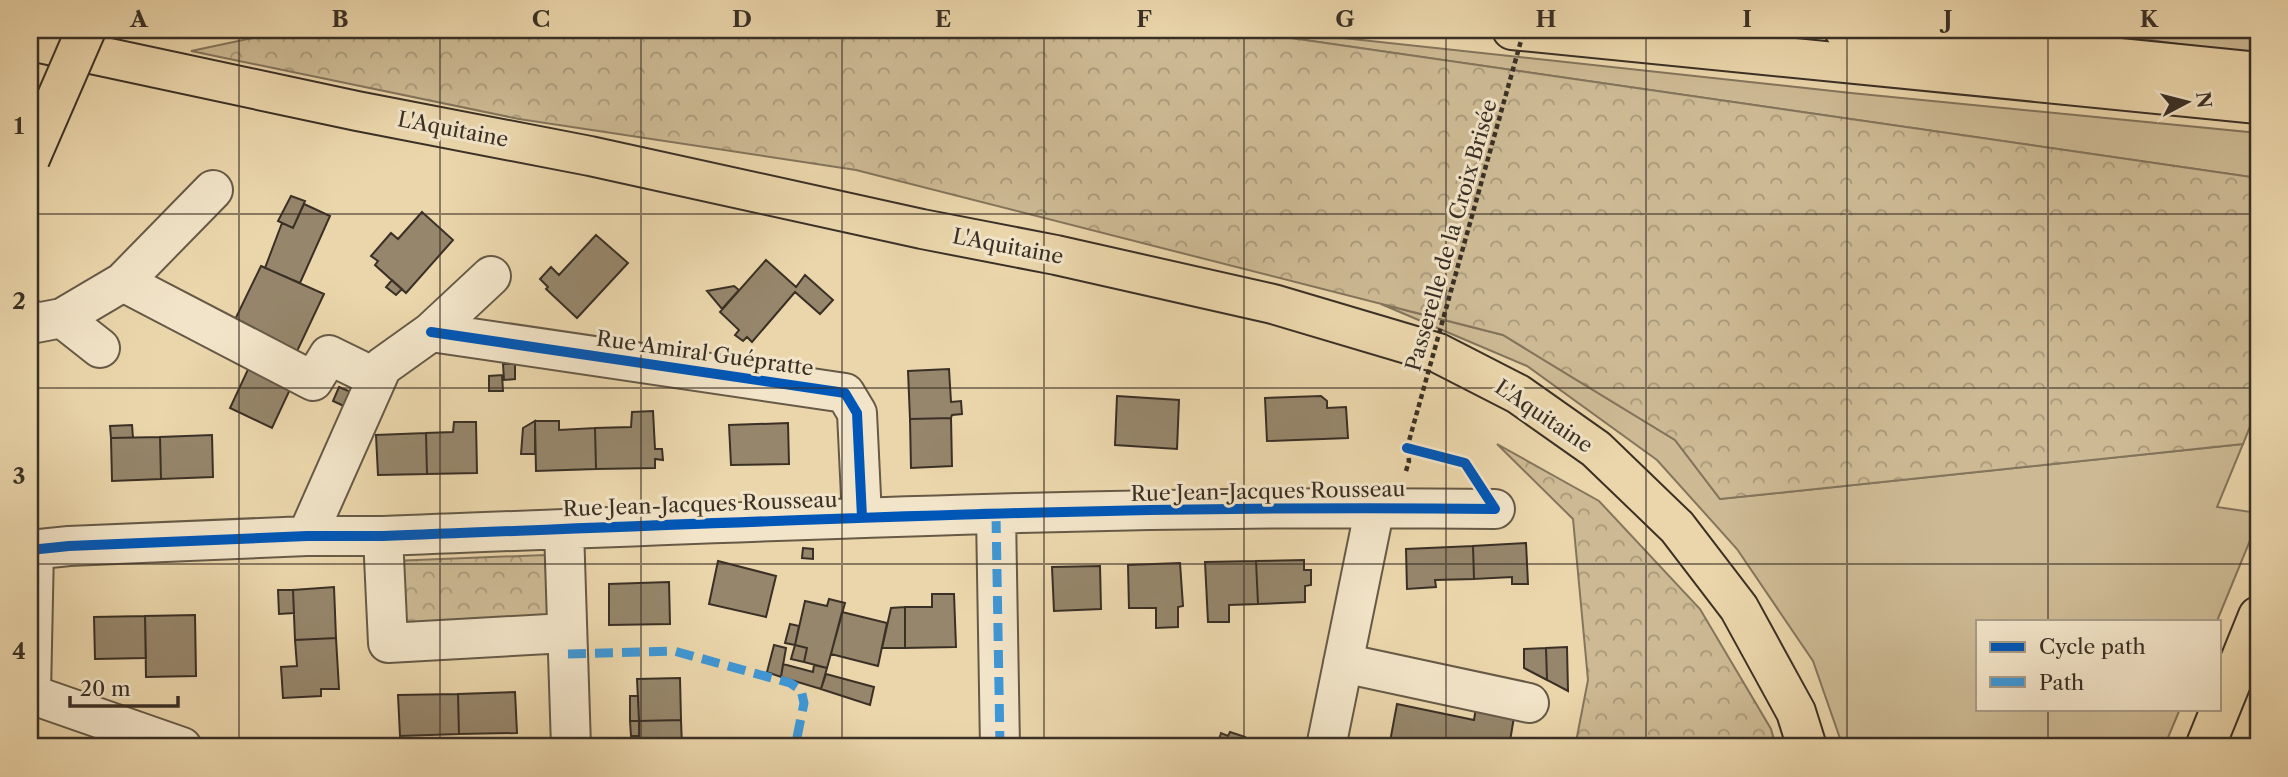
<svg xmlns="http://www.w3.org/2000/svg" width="2288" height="777" font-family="'Libre Caslon Text',serif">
	<defs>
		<pattern id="forest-crowns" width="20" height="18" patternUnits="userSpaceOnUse" patternTransform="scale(1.75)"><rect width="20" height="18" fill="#cdba94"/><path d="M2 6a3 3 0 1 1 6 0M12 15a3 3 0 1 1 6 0" fill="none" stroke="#a79879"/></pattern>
	</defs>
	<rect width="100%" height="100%" fill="#ebd6ab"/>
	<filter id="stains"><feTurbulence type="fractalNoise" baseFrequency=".00286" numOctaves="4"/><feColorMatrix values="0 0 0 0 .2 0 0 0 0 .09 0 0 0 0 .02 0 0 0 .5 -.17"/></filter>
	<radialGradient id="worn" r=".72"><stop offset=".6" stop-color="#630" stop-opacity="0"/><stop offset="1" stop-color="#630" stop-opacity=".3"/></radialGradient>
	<!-- grass -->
	<path fill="#cdba94" stroke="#84755d" stroke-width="2" d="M2078,30h180v25z
		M1249,32l94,6 508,55 407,40v45z
		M1381,304l122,31 172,105 45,59 523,-55 -26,63 41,6v8l-41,100h-239v88h202l-16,38h-321l-30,-86 -76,-112 -80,-89 -130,-94z"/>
	<!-- forest -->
	<path fill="url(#forest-crowns)" stroke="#84755d" stroke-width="2" d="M291,30h915l43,2 1009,146v229l-15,37 -523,55 -45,-59 -172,-105 -647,-165 -337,-51 -328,-68z
		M1497,444l102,57 101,108 71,120 5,18h-201l13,-67 -15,-161z
		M545,555l3,64 -154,5 -2,-63z"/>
	<!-- building -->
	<path fill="#96866b" stroke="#3a3026" stroke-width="2" d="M291,196l14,5 -12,27 -15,-7z
		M304,204l26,12 -30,67 -35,-15 17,-45 11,5z
		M422,212l31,28 -47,53 -31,-28 3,-4 -7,-5 20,-23 7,6z
		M596,235l32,28 -51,55 -31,-29 2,-2 -8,-8 11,-12 8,8z
		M766,260l30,27 9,-12 28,25 -13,14 -25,-22 -43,50 -5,-5 -4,4 -8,-6 4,-5 -19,-18z
		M261,266l63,28 -33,70 -63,-30z
		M392,280l10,9 -6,6 -10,-8z
		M734,286l5,4 -17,19 -15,-18z
		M251,363l42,20 -21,45 -42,-20z
		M503,364h12v15l-11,1z
		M949,369l2,33 10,-1 1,13 -10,1 -1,3 -41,1 -2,-48z
		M502,375l1,16h-14v-15z
		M339,387l12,5 -5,15 -13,-6z
		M1117,396l62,4 -2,49 -62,-4z
		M1321,396l6,5v7l19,-1 2,31 -81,3 -2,-43z
		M653,411l2,38h7l1,11 -8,-1v9l-59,1 -1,-41 36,-1 1,-15z
		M951,418l1,48 -41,2 -1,-49z
		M535,421v33h-14l2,-26z
		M535,421h24v9l36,-2 1,41 -60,2z
		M454,422h22l1,51 -50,1 -1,-41 27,-1z
		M788,423l1,41 -58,1 -2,-40z
		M132,425l1,13h-22l-1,-12z
		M426,433l1,41 -49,1 -2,-40z
		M212,435l1,42 -52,2 -1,-42z
		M160,437l1,42 -49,2 -1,-43z
		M1526,543l2,41h-16v-7l-38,2 -1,-33z
		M1473,546l1,33 -39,1 1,7 -29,2 -1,-40z
		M803,548l10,1v10l-11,-1z
		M1304,560v10h7v15l-6,1v16l-47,2 -2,-43z
		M718,561l58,15 -10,41 -57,-13z
		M1256,561l2,43 -29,1v17h-21l-3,-60z
		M1180,563l3,43 -5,1v20l-22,1v-20h-27l-1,-43z
		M1100,566l1,43 -47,2 -2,-44z
		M669,582l1,42 -61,1v-41z
		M334,587l2,51 -41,2 -2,-50z
		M278,590h15l1,23 -15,1z
		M932,594h22l2,53 -51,1v-41h27z
		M829,599l16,4 -18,65 -23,-6 3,-14 -12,-3 10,-44 22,5z
		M905,607v41h-23l9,-40z
		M842,612l45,11 -9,43 -47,-12z
		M195,615l1,61 -50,1 -1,-61z
		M145,616l1,42 -51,1 -1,-42z
		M790,624l9,2 -4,19 -10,-2z
		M336,638l3,51h-18v7l-38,2 -2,-31 16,-1 -2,-26z
		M774,645l12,3 -5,29 -14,-5z
		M795,645l12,3 -3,14 -13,-3z
		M1567,647l1,44 -21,-11 -1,-32z
		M1546,648l1,32 -23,-12v-19z
		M783,664l30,8 1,-7 13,3 -6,21 -40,-12z
		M826,674l48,13 -4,18 -49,-16z
		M680,678l1,42 -42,1 -2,-42z
		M515,692l2,41 -58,1 -1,-40z
		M458,694l1,40 -59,2 -2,-41z
		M630,696h8l1,25h-9z
		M1397,704l77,16 2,-12 38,9 -5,30h-120z
		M681,720l1,27h-43v-26z
		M630,721h9v15h-8z
		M1230,732l15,5 -1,4 19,6h-46l4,-14 7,3z"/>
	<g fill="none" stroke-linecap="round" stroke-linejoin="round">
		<!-- minor casing -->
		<g stroke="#665a47" stroke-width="42">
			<path id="minor" d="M123,282l190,99 16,-26 47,23
				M62,318l38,30
				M30,319l6,4 26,-5 61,-36 90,-92
				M431,332l414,61 12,20 5,104
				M996,515l4,232
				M564,529l7,218
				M307,536l75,-169 49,-35 60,-56
				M383,536l5,107 178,-10
				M30,550l39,-4 238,-10h76c370,-14 741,-32 1112,-27
				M1343,663l186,40
				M31,693l3,-144
				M30,694l152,53
				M1326,747l49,-240"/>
		</g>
		<!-- highway casing -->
		<g stroke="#3a3026" stroke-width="42">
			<path id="highway" d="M1512,30l746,74
				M1844,30l414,42
				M30,41l327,70 233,45 332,73 134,26 217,49 165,49 80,41 78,55 81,78 62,81 57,104 11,35
				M2205,747l53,-131"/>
		</g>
		<!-- path -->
		<path stroke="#3a3026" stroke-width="4.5" stroke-dasharray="5 3.5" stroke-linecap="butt" d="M1406,471l3,-10 -2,-13"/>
		<!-- minor -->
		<use href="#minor" stroke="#f2e4c8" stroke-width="38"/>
		<!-- highway -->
		<use href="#highway" stroke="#ebd6ab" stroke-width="38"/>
		<!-- major-bridge casing -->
		<g stroke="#3a3026" stroke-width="42" stroke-linecap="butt">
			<path id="major-bridge" d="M30,159l56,-129"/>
		</g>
		<!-- path-bridge -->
		<path stroke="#3a3026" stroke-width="4.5" stroke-dasharray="5 3.5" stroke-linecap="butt" d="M1407,448l117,-418"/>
		<!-- major-bridge -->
		<use href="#major-bridge" stroke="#ebd6ab" stroke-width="38"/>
		<!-- quiet -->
		<path stroke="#3e97d6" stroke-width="9" stroke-dasharray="18 9" stroke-linecap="butt" d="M996,515l4,232
			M568,654l106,-3 116,32 11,7 3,13 -9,44"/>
		<!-- cycleway casing -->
		<g stroke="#f2e4c8" stroke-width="15">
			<path id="cycleway" d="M431,332l414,61 12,20 5,104
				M1407,448l58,15 30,46
				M30,550l39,-4 238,-10h76c370,-14 741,-32 1112,-27"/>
		</g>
		<!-- cycleway -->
		<use href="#cycleway" stroke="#0057b8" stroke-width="10"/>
	</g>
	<!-- grid -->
	<path fill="none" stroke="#3a3026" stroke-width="2" stroke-opacity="0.55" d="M239,30v717M440,30v717M641,30v717M842,30v717M1044,30v717M1244,30v717M1446,30v717M1646,30v717M1847,30v717M2048,30v591M30,214h2228M30,388h2228M30,564h2228M2048,709v38"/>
	<g text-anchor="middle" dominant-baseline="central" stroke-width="6" stroke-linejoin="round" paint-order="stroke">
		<!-- street labels -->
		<g font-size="21" fill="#3a3026" stroke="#f2e4c8">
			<text transform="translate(453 129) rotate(11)">L'Aquitaine</text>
			<text transform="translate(1451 235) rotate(-74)">Passerelle de la Croix Brisée</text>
			<text transform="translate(1008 246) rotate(11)">L'Aquitaine</text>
			<text transform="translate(705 353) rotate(8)">Rue Amiral Guépratte</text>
			<text transform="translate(1544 416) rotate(34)">L'Aquitaine</text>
			<text transform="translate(1268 491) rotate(-1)">Rue Jean-Jacques Rousseau</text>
			<text transform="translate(700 504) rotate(-2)">Rue Jean-Jacques Rousseau</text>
		</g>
	</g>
	<!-- margin -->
	<rect width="2288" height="777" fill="none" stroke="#ebd6ab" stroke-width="77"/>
	<!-- legend -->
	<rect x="1976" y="620" width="245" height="91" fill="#f2e4c8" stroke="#a89c87" stroke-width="2"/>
	<rect x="1990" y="642" width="35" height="10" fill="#0057b8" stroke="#a89c87" stroke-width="2"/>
	<text x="2039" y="654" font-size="21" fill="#3a3026">Cycle path</text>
	<rect x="1990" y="677" width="35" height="10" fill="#3e97d6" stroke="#a89c87" stroke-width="2"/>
	<text x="2039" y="690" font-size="21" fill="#3a3026">Path</text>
	<!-- north arrow -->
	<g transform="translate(2187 102) rotate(83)" stroke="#f2e4c8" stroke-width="5" paint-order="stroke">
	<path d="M0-5L12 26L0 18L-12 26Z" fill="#3a3026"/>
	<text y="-10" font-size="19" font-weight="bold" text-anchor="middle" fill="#3a3026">N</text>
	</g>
	<!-- scale -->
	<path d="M70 696v10h108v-10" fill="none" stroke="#3a3026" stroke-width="3.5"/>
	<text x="80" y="696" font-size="21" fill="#3a3026" stroke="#f2e4c8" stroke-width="5" paint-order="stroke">20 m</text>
	<rect x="38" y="38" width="2212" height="700" fill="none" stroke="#3a3026" stroke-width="2.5"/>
	<g font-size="23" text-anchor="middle" font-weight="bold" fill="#3a3026">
		<text x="139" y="27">A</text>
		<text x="340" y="27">B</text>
		<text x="541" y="27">C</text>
		<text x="742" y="27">D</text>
		<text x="943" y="27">E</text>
		<text x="1144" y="27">F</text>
		<text x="1345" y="27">G</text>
		<text x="1546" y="27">H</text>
		<text x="1747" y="27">I</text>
		<text x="1948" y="27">J</text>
		<text x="2149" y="27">K</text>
		<text x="19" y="134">1</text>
		<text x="19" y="309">2</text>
		<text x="19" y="484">3</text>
		<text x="19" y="659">4</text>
	</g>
	<rect width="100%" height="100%" filter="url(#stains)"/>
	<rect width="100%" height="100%" fill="url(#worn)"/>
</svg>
